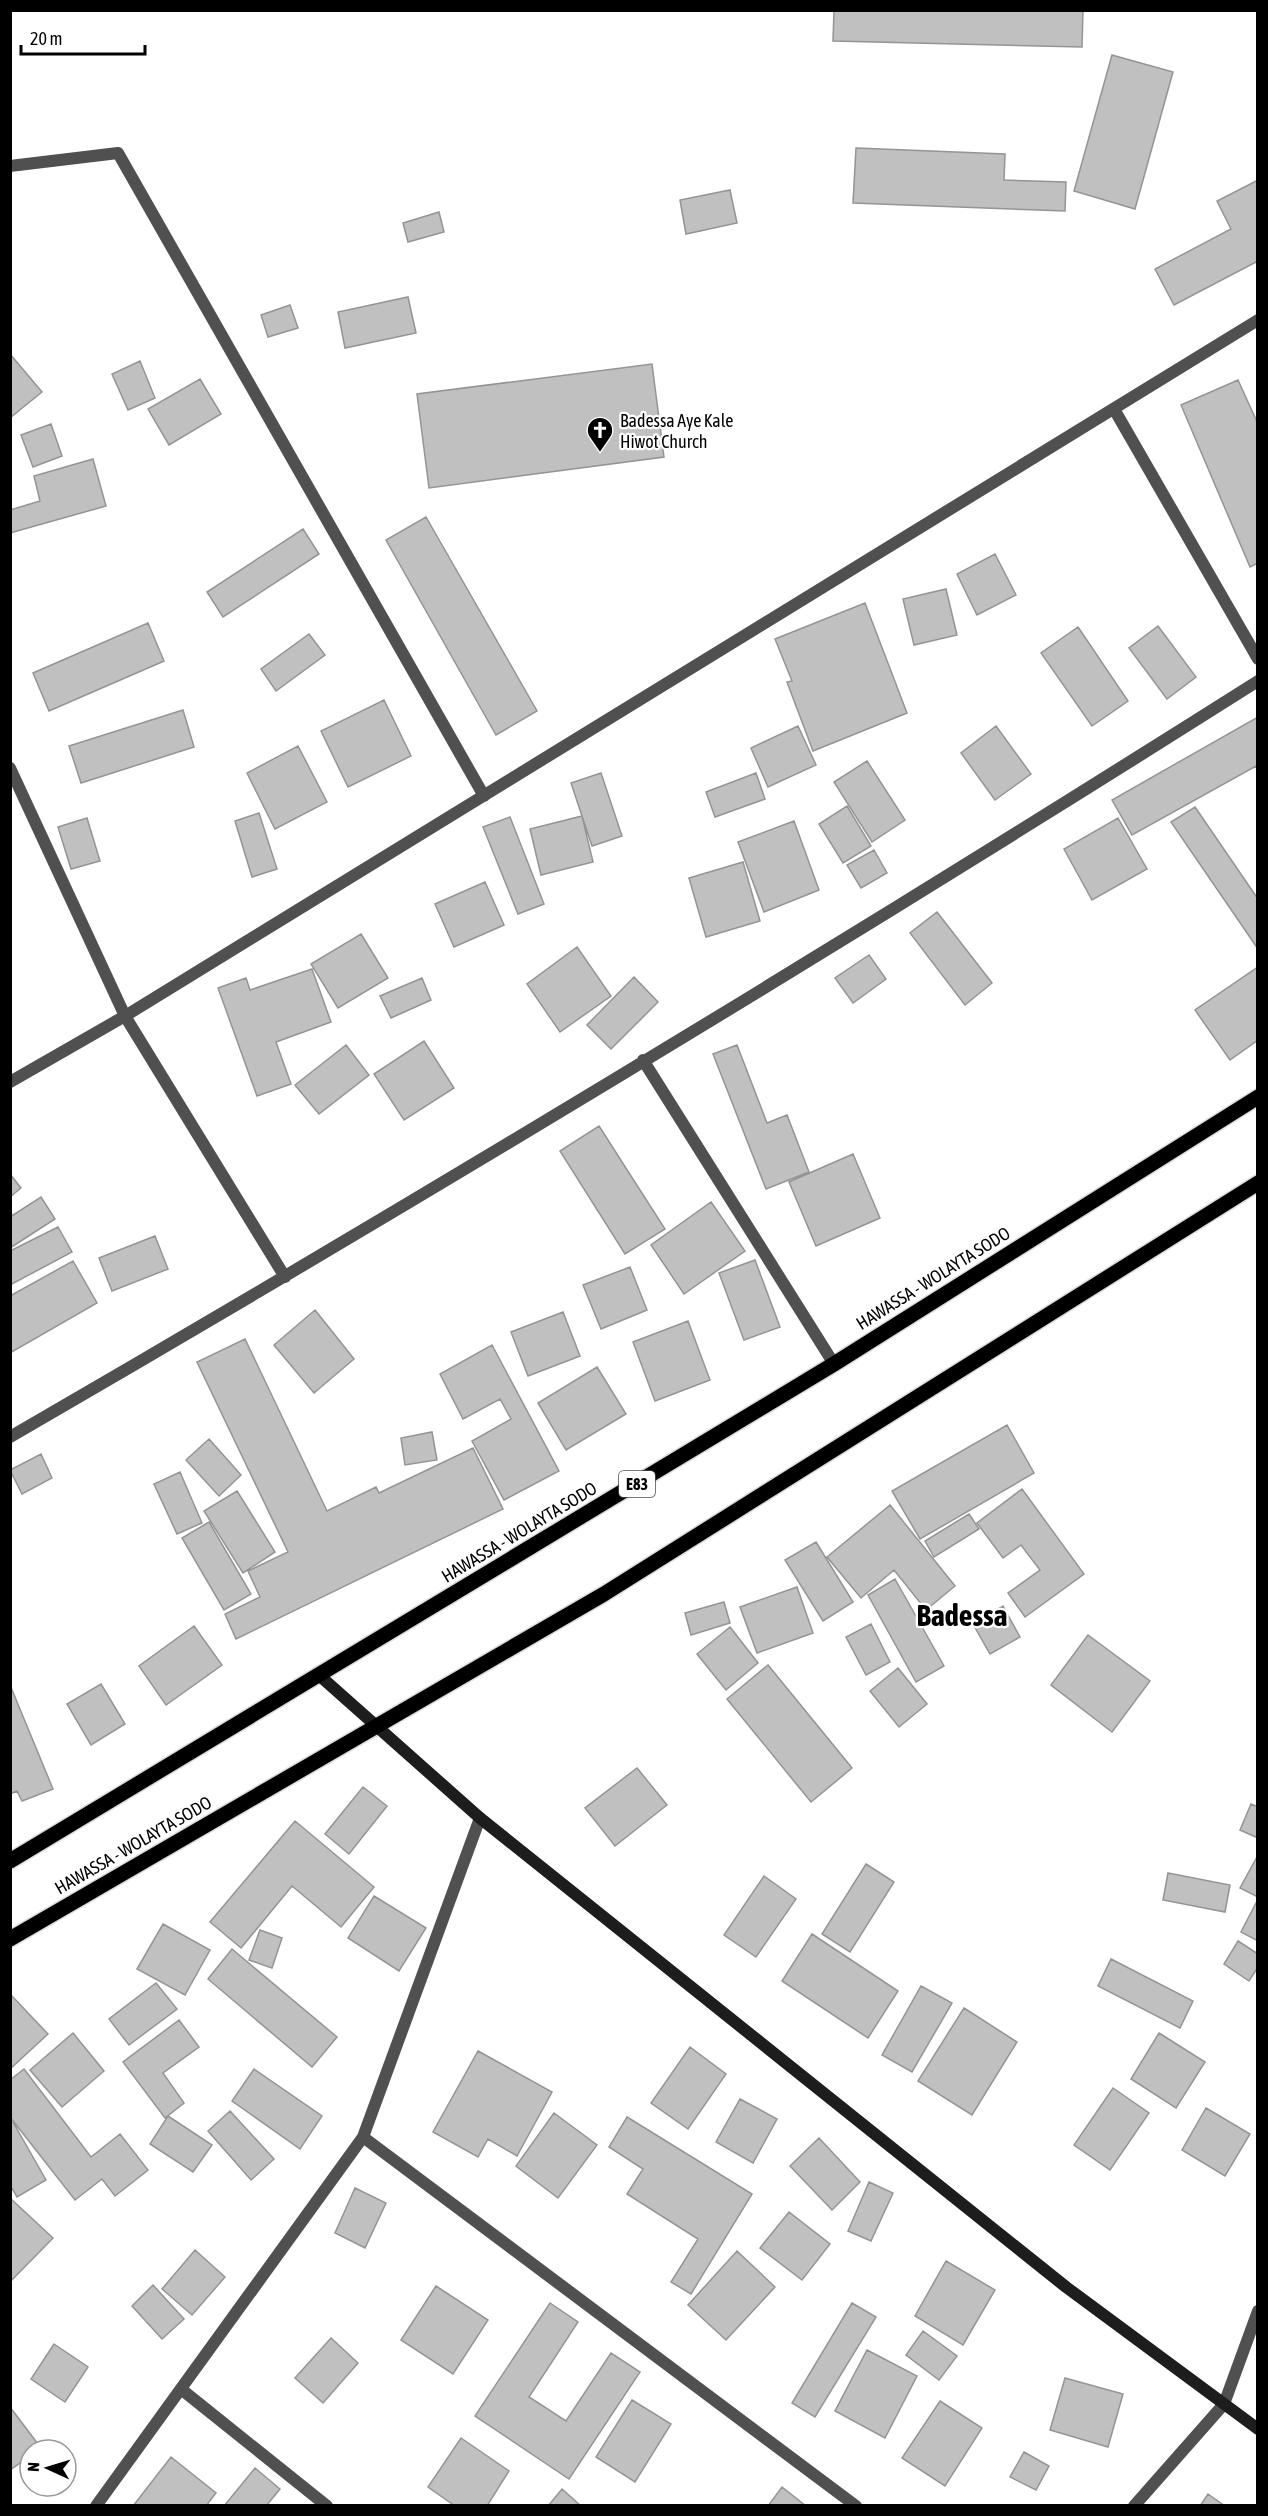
<svg xmlns="http://www.w3.org/2000/svg" width="1268" height="2516" font-family="'Asap Condensed',sans-serif">
	<rect width="100%" height="100%" fill="#fff"/>
	<!-- building -->
	<path fill="#c0c0c0" stroke="#949494" stroke-width="1.5" d="M834,10h249l-1,37 -249,-6z
		M1112,55l61,17 -38,137 -61,-18z
		M856,148l149,6 -1,26 62,2 -1,29 -212,-8z
		M1258,180v81l-84,44 -19,-36 76,-40 -14,-28z
		M730,190l7,33 -51,11 -6,-34z
		M439,212l5,20 -36,10 -5,-19z
		M408,297l8,36 -71,15 -7,-36z
		M290,305l8,23 -30,9 -7,-22z
		M10,354l32,38 -32,26z
		M140,361l15,37 -27,12 -16,-36z
		M652,364l12,93 -235,31 -12,-94z
		M200,379l21,35 -52,31 -21,-36z
		M1238,380l20,44v139l-8,4 -69,-162z
		M51,424l11,32 -29,11 -12,-32z
		M93,459l13,47 -96,27v-23l30,-9 -6,-25z
		M426,517l111,194 -41,24 -110,-195z
		M303,529l16,25 -96,63 -16,-25z
		M995,554l21,41 -39,20 -20,-41z
		M946,589l11,46 -43,10 -11,-46z
		M865,603l42,110 -94,38 -26,-69 5,-1 -17,-42z
		M148,623l16,38 -115,50 -16,-38z
		M1158,626l38,51 -29,22 -38,-51z
		M1078,627l50,74 -36,25 -51,-73z
		M309,634l16,21 -49,36 -15,-22z
		M384,700l27,56 -63,31 -27,-56z
		M183,710l11,37 -113,36 -12,-37z
		M1258,717v52l-2,-3 -124,69 -20,-35z
		M798,726l18,39 -48,22 -17,-39z
		M996,726l35,48 -36,26 -34,-47z
		M298,746l29,56 -52,27 -28,-56z
		M867,761l38,59 -33,22 -38,-60z
		M601,773l21,63 -30,10 -21,-63z
		M756,773l9,26 -50,18 -9,-25z
		M847,806l24,40 -28,17 -24,-39z
		M1195,807l63,92v50l-87,-127z
		M259,813l18,56 -25,8 -17,-56z
		M582,816l11,46 -52,13 -11,-46z
		M510,817l34,87 -26,10 -35,-87z
		M87,818l13,43 -29,8 -13,-42z
		M1118,818l29,51 -55,31 -28,-51z
		M794,821l25,69 -55,22 -26,-70z
		M874,850l13,23 -26,15 -14,-23z
		M743,862l17,59 -54,16 -17,-59z
		M485,882l19,43 -50,22 -19,-43z
		M937,912l55,71 -27,22 -55,-72z
		M361,934l27,44 -50,30 -27,-44z
		M577,947l34,49 -51,36 -33,-48z
		M869,955l17,24 -33,24 -18,-25z
		M1258,967v73l-28,20 -35,-50z
		M312,969l19,53 -55,20 15,42 -34,12 -39,-108 28,-10 4,12z
		M634,977l24,25 -47,47 -24,-24z
		M422,978l9,22 -40,18 -11,-22z
		M424,1041l30,47 -50,32 -30,-46z
		M346,1045l23,30 -50,39 -24,-29z
		M737,1045l30,78 20,-8 22,57 -43,17 -53,-135z
		M599,1126l66,103 -40,25 -65,-103z
		M853,1154l27,64 -64,28 -27,-64z
		M10,1174l11,14 -11,9z
		M41,1197l14,22 -45,29v-31z
		M711,1202l34,49 -61,43 -33,-49z
		M58,1227l14,25 -62,33v-34z
		M155,1236l13,33 -56,22 -13,-33z
		M755,1260l25,67 -36,13 -25,-67z
		M73,1261l24,42 -87,50v-57z
		M630,1267l17,43 -46,19 -18,-44z
		M315,1310l39,49 -40,34 -40,-48z
		M563,1312l17,44 -52,20 -17,-44z
		M688,1321l22,59 -55,21 -22,-59z
		M245,1339l82,172 49,-24 3,6 94,-45 30,61 -267,130 -11,-25 35,-17 -12,-26 40,-19 -91,-190z
		M492,1345l67,126 -55,29 -32,-59 39,-22 -11,-20 -37,20 -23,-45z
		M597,1367l29,47 -60,36 -28,-47z
		M1007,1425l27,48 -114,66 -28,-48z
		M432,1432l5,28 -32,5 -4,-27z
		M209,1439l32,36 -22,21 -33,-36z
		M41,1454l11,24 -30,16 -12,-24z
		M180,1472l22,51 -25,11 -23,-50z
		M1022,1489l62,85 -59,43 -17,-24 32,-23 -19,-25 -18,13 -26,-35z
		M237,1491l38,61 -32,21 -39,-62z
		M890,1505l65,81 -29,24 -32,-40 -33,28 -34,-41z
		M969,1514l10,15 -45,28 -9,-16z
		M209,1522l42,72 -27,16 -42,-72z
		M816,1542l37,60 -30,19 -38,-61z
		M895,1579l49,87 -28,16 -48,-87z
		M797,1587l16,46 -56,20 -17,-46z
		M724,1602l6,21 -39,12 -6,-22z
		M1003,1606l17,31 -30,17 -17,-30z
		M871,1624l19,38 -24,13 -20,-38z
		M194,1626l28,39 -56,40 -27,-39z
		M730,1627l28,36 -32,27 -29,-36z
		M1088,1635l62,46 -38,51 -61,-47z
		M768,1665l84,103 -41,34 -84,-103z
		M898,1668l29,36 -28,23 -29,-36z
		M101,1684l24,40 -34,21 -24,-41z
		M10,1685l43,104 -31,12 -5,-10 -7,3z
		M637,1768l30,37 -52,41 -30,-38z
		M363,1787l24,19 -38,48 -24,-20z
		M1251,1804l7,3v31l-18,-8z
		M295,1821l79,66 -33,40 -49,-41 -51,62 -31,-26z
		M1258,1855v42l-18,-9z
		M866,1864l28,18 -44,70 -28,-18z
		M1168,1873l62,12 -5,27 -62,-12z
		M764,1876l32,23 -40,58 -32,-22z
		M374,1896l52,32 -27,43 -51,-33z
		M1258,1899v42l-17,-9z
		M163,1924l47,26 -25,45 -48,-26z
		M260,1930l22,8 -10,30 -23,-8z
		M812,1934l86,57 -30,47 -86,-57z
		M1238,1941l20,13v13l-9,14 -25,-17z
		M232,1949l105,88 -25,30 -104,-88z
		M1111,1959l82,42 -13,27 -82,-42z
		M156,1983l21,26 -48,36 -20,-26z
		M921,1986l31,17 -40,69 -30,-17z
		M11,1995l37,39 -38,35v-73z
		M964,2008l53,34 -45,73 -54,-34z
		M179,2020l20,27 -36,26 21,30 -19,15 -42,-56z
		M73,2033l31,38 -42,36 -32,-37z
		M1159,2033l46,29 -29,46 -45,-29z
		M690,2047l36,27 -38,55 -37,-26z
		M478,2051l74,41 -35,64 -29,-17 -10,18 -45,-25z
		M24,2069l67,88 29,-23 28,36 -33,26 -13,-17 -27,21 -65,-83v-37z
		M254,2069l68,47 -22,33 -68,-48z
		M1113,2088l36,25 -39,57 -36,-25z
		M740,2099l37,20 -24,44 -37,-21z
		M1206,2108l44,26 -25,42 -43,-26z
		M230,2111l44,48 -23,21 -43,-49z
		M554,2113l43,32 -39,53 -42,-32z
		M168,2116l44,29 -19,27 -43,-28z
		M627,2117l125,77 -61,100 -20,-12 27,-43 -71,-45 16,-25 -34,-22z
		M13,2122l33,58 -29,17 -7,-12v-61z
		M819,2138l41,44 -28,28 -42,-44z
		M869,2182l24,11 -22,48 -23,-10z
		M355,2188l31,15 -21,45 -30,-15z
		M10,2198l43,40 -43,44z
		M789,2212l41,32 -28,36 -42,-32z
		M195,2250l30,27 -33,38 -30,-26z
		M737,2251l38,36 -49,53 -38,-35z
		M946,2261l49,29 -32,55 -48,-29z
		M153,2285l31,34 -22,20 -30,-33z
		M436,2286l52,34 -35,54 -52,-34z
		M550,2303l28,19 -49,75 37,24 45,-68 29,19 -71,107 -94,-63z
		M852,2303l24,14 -61,100 -23,-14z
		M923,2331l34,25 -18,24 -33,-25z
		M331,2338l27,25 -35,40 -28,-25z
		M54,2344l34,23 -23,35 -34,-23z
		M867,2350l50,26 -32,62 -50,-27z
		M1065,2378l58,16 -15,53 -58,-17z
		M632,2400l39,24 -36,58 -39,-25z
		M940,2401l42,27 -37,58 -43,-28z
		M10,2407l31,41 -11,2v6l-20,14z
		M461,2438l48,33 -22,35h-32l-27,-19z
		M1024,2452l25,14 -13,24 -26,-13z
		M171,2457l45,36 -10,13h-73z
		M255,2468l25,21 -14,17h-42z
		M782,2487l24,19h-38z
		M562,2489l19,17h-33z
		M1208,2494l17,12h-25z"/>
	<g fill="none" stroke-linecap="round" stroke-linejoin="round">
		<!-- primary casing -->
		<g stroke="#dbdbdb" stroke-width="18">
			<path id="primary" d="M10,1861l824,-497 424,-267
				M10,1939l594,-345 654,-411"/>
		</g>
		<!-- street -->
		<path stroke="#505050" stroke-width="12" d="M10,166l108,-13 366,643
			M1114,409l144,250
			M10,768l115,248 160,261
			M643,1060l191,304
			M10,1082l115,-66 1133,-696
			M10,1437c421,-244 837,-496 1248,-756
			M363,2137l493,369
			M181,2389l146,117
			M96,2506l267,-369 117,-319
			M1134,2506l90,-102 34,-93"/>
		<!-- secondary -->
		<path stroke="#1d1d1d" stroke-width="12" d="M320,1676l160,142 586,469 192,142"/>
		<!-- primary -->
		<use href="#primary" stroke="#000" stroke-width="15"/>
	</g>
	<!-- icons -->
	<defs>
		<g id="church-pin" transform="scale(1.35)"><path d="M0 17L-7.5 6A9.5 9.5 0 1 1 7.5 6Z" fill="#000" stroke="#fff"/><path d="M-1.2-6h2.4v3.5h3.3v2.4h-3.3V6h-2.4V-.1h-3.3v-2.4h3.3Z" fill="#fff"/></g>
	</defs>
	<g fill-rule="evenodd">
		<use href="#church-pin" x="600" y="430"/>
	</g>
	<g text-anchor="middle" dominant-baseline="central" stroke-width="4.5" stroke-linejoin="round" paint-order="stroke">
		<!-- shield labels -->
		<rect fill="#fff" stroke="#4c4c4c" stroke-width="1.5" x="619" y="1471" width="36" height="26" rx="4.5"/>
		<g font-size="16" font-weight="bold" fill="#000">
			<text x="637" y="1484">E83</text>
		</g>
		<!-- poi labels -->
		<g font-size="18" fill="#000" stroke="#fff" text-anchor="start">
			<text x="620" y="420">Badessa Aye Kale<tspan x="620" dy="21">Hiwot Church</tspan></text>
		</g>
		<!-- street labels -->
		<g font-size="18" fill="#000" stroke="#fff">
			<text transform="translate(933 1278) rotate(-32)">HAWASSA - WOLAYTA SODO</text>
			<text transform="translate(519 1532) rotate(-31)">HAWASSA - WOLAYTA SODO</text>
			<text transform="translate(133 1845) rotate(-30)">HAWASSA - WOLAYTA SODO</text>
		</g>
		<!-- town labels -->
		<g font-size="30" font-weight="bold" fill="#000" stroke="#fff">
			<text x="962" y="1615">Badessa</text>
		</g>
	</g>
	<!-- border -->
	<rect width="1268" height="2516" fill="none" stroke="#000000" stroke-width="24"/>
	<!-- north arrow -->
	<g transform="translate(48 2468) rotate(274)"><circle r="28" fill="#ffffff" stroke="#999999" stroke-width="1.5"/>
	<path d="M0-4.5L10 22L0 15L-10 22Z" fill="#000000"/>
	<text y="-9" font-size="16" font-weight="bold" text-anchor="middle" fill="#000000">N</text>
	</g>
	<!-- scale -->
	<path d="M21 45v9h124v-9" fill="none" stroke="#000000" stroke-width="3"/>
	<text x="30" y="45" font-size="18" fill="#000000" stroke="#ffffff" stroke-width="4.5" paint-order="stroke">20 m</text>
</svg>
